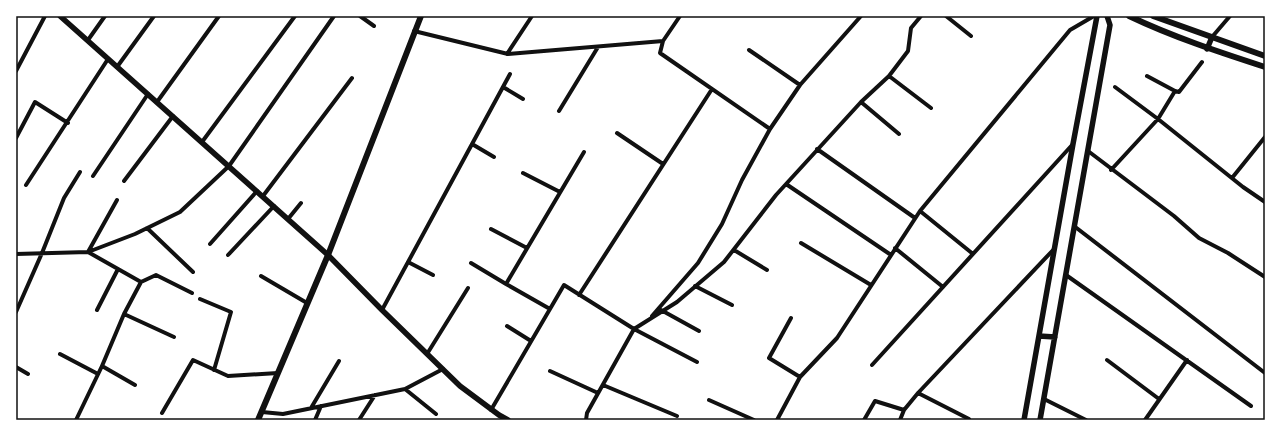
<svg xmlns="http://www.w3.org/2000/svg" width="1281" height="436" font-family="'Open Sans',sans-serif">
	<rect width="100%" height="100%" fill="#fff"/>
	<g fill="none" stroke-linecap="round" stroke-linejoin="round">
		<!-- minor -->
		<path stroke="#111" stroke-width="4" d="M360,16l14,10
			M680,16l-17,25 -3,12 110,76
			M946,16l25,20
			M414,31l94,23 155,-13
			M1212,37l18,-21
			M88,40l17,-24
			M749,50l51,35
			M507,54l25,-38
			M117,67l37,-51
			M16,71l29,-55
			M889,76l42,32
			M1147,76l28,15
			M503,87l20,12
			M1115,87l43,32 17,-28 4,1 23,-30
			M157,102l62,-86
			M861,102l38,32
			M559,111l39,-64
			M617,133l46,31
			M16,138l19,-36 33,21
			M202,142l93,-126
			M472,144l22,13
			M817,149l98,69
			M1088,151l86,65 25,22 29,15 37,24
			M1111,170l47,-51 85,68 22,15
			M523,173l37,19
			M93,176l55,-82
			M1232,178l33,-41
			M124,181l49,-65
			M786,184l105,71
			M26,185l82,-126
			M263,196l89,-118
			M117,200l-29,52 53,30
			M920,211l53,43
			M288,219l13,-16
			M1074,226l191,147
			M147,228l46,44
			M491,229l36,19
			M801,243l70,42
			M210,244l47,-53
			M895,248l48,39
			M734,250l33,20
			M16,254l72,-2 47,-18 45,-22 49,-46 105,-150
			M228,255l46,-49
			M408,262l25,13
			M471,263l35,21
			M1066,275l185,131
			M261,276l46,27
			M695,286l37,19
			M579,295l133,-206
			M200,299l31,13 -17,58
			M550,309l-44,-25 78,-132
			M97,310l21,-41
			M382,310l128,-236
			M661,310l38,21
			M16,312l26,-59 22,-55 16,-26
			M124,314l50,23
			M652,316l46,-53 24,-39 20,-44 28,-51 30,-44 61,-69
			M791,318l-22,40 31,19
			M507,326l24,15
			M60,354l38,20
			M427,354l41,-66
			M1107,360l52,39
			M872,365l201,-221
			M102,366l33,19
			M16,367l12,7
			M550,371l48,22
			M603,385l74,31
			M405,389l31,25
			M918,393l51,26
			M1044,399l42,21
			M709,400l45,20
			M311,408l28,-47
			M491,410l73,-125 70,44 63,33
			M262,412l21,2 122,-25 38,-20
			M162,413l31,-53 35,16 50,-3
			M76,420l26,-54 22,-52 17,-32 15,-7 36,18
			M315,420l6,-14
			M359,420l16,-25
			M586,420l1,-7 47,-84 43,-27 47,-40 52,-67 85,-93 28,-26 19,-25 3,-23 10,-12
			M777,420l23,-43 37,-39 83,-127 150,-181 24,-14
			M864,420l11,-19 29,9
			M900,420l4,-10 14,-17 137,-145
			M1145,420l42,-60"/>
		<!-- tertiary -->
		<path stroke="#111" stroke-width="5.5" d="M60,16l268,239 54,55 78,76 39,29 9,5
			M1207,49l5,-12
			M1039,336l16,1
			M1024,420l49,-276 24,-128
			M1040,420l70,-395 -3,-9"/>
		<!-- secondary -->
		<path stroke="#111" stroke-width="6" d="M1129,16c44,21 90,36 136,51
			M1153,16l112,40
			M258,420l70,-165 93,-239"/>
	</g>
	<!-- border -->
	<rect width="1281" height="436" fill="none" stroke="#ffffff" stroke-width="34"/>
	<rect x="17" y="17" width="1247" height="402" fill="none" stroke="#111" stroke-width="1.5"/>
</svg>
